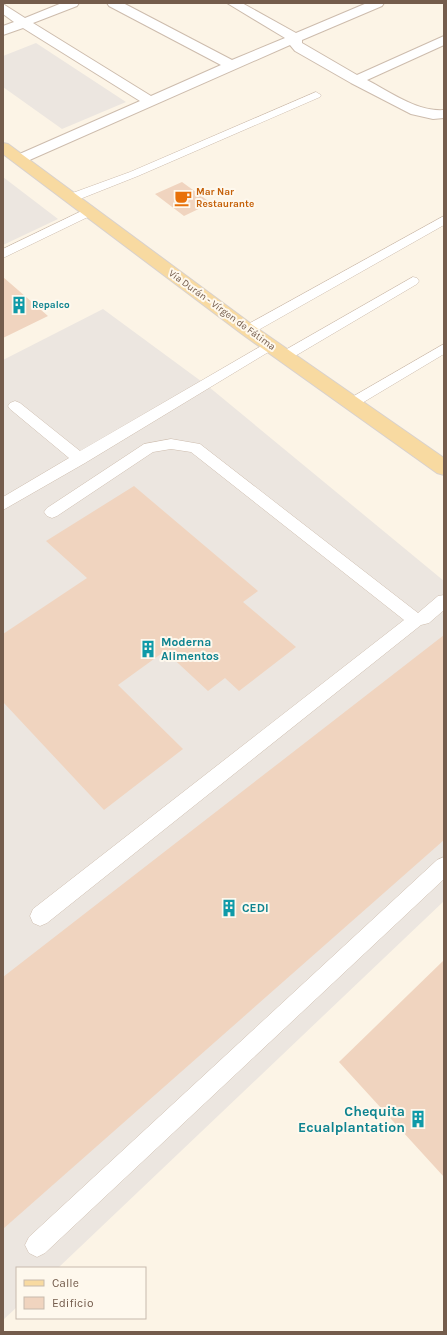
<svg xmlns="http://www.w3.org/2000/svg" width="447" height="1335" font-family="Karla,sans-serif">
	<rect width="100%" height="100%" fill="#fcf4e6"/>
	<!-- industrial -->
	<path fill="#ece6e0" d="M36,43l90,59 -64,27 -59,-42v-31z
		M3,177l55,42 -55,26z
		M103,309l106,78 235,194v320l-386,367h-41v39l-14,13v-960z"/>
	<!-- building -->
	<path fill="#f0d4bf" d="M182,182l29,21 -27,13 -29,-22z
		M3,277l45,39 -45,22z
		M134,486l124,105 -15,11 53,45 -57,44 -14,-13 -17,13 -43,-40 -47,34 65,64 -79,61 -101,-108v-68l84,-56 -41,-37z
		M444,635v205l-441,389v-252z
		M444,960v217l-105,-115z"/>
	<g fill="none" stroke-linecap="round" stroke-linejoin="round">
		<!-- service casing -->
		<g stroke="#cdbcad" stroke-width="1">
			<path id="service" d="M316,92l5,3 -1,2 -182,79 -63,25h-8l-2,-3 2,-3 63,-23z
				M88,208l4,1 2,3 -2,3 -89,43v-9z
				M444,216v9l-191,108h-10l-2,-3 2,-3z
				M413,277l4,1 2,3 -2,3 -127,75h-10l-2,-3 2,-3z
				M270,341l5,1 2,3 -2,3 -190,115 -82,47v-13l66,-39 -59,-49 -2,-3 2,-3 5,-2 5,2 60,48z
				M444,344v10l-87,52 -5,2 -5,-2 -2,-3 2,-3z
				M171,439l29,5 218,169 20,-17 6,-1v15l-15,13 -8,2 -374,298 -7,3 -7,-3 -3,-7 3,-7 371,-289 -213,-168 -20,-3 -18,3 -96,64 -5,2 -5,-2 -3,-4 3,-4 97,-64z
				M444,857v22l-399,374 -8,4 -8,-4 -4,-8 4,-8 408,-377z"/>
		</g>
		<!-- minor casing -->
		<g stroke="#cdbcad" stroke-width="2">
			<path id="minor" d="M62,3h17l-2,3 -44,17 118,73 70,-31 -112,-59 -2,-3h16l109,57 53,-22 -58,-35h15l54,30 71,-30h17l-2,3 -80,34v3l55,32 87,-39v9l-77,35c23,12 50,32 77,30v8l-11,1 -22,-5 -60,-31 -56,-32 -5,-6 -265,117h-10l-2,-3 2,-3 125,-55 -117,-73 -20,7v-9l11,-4 -11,-8v-10l22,14z"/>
		</g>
		<!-- primary casing -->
		<g stroke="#d8d1cd" stroke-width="2">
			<path id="primary" d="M3,143l5,1 246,182 190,132v17l-7,-2 -195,-139 -239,-180z"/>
		</g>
		<!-- service -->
		<use href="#service" fill="#fff" fill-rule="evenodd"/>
		<!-- minor -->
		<use href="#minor" fill="#fff" fill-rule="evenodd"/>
		<!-- primary -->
		<use href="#primary" fill="#f8daa1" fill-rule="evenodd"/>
	</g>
	<!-- icons -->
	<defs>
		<g id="cafe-bare" transform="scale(1.38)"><path d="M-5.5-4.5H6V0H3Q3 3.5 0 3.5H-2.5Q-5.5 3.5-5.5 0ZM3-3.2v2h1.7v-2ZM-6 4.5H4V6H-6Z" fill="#e8710a" stroke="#fef8ed" stroke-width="2.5" paint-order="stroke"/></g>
		<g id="building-bare" transform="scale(1.38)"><path d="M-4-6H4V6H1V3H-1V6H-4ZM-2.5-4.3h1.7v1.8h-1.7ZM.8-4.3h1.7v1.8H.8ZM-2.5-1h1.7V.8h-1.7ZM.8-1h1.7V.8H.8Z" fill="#0f9aa8" stroke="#fef8ed" stroke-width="2.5" paint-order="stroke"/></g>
	</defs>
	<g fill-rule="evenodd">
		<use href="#cafe-bare" x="183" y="198"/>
		<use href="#building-bare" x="19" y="305"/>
		<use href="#building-bare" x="148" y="649"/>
		<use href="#building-bare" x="229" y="908"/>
		<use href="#building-bare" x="418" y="1119"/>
	</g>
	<g text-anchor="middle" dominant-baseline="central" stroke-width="4" stroke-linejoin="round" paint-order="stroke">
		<!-- far-food labels -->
		<g font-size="10" font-weight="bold" fill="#c56008" stroke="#fef8ed" text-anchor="start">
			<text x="196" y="192">Mar Nar<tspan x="196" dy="12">Restaurante</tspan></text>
		</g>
		<!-- far-culture labels -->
		<g font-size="10" font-weight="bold" fill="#0d838f" stroke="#fef8ed" text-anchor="start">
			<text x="32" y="305">Repalco</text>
		</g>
		<!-- far-street labels -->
		<g font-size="10" fill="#745c4c" stroke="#fef8ed">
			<text transform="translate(222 310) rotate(36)">Vía Durán - Vírgen de Fátima</text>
		</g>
		<!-- culture labels -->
		<g font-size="12" font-weight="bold" fill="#0d838f" stroke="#fef8ed" text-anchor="start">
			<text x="161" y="642">Moderna<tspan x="161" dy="14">Alimentos</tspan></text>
			<text x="242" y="908">CEDI</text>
		</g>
		<!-- near-culture labels -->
		<g font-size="14" font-weight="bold" fill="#0d838f" stroke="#fef8ed" text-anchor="end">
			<text x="405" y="1111">Chequita<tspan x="405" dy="16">Ecualplantation</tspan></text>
		</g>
	</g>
	<!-- border -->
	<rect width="447" height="1335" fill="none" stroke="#745c4c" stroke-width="8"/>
	<!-- legend -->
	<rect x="16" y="1267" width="130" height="52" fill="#fef8ed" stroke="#c7baad"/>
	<rect x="24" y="1280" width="20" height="6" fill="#f8daa1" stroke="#c7baad"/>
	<text x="52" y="1287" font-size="12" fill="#745c4c">Calle</text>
	<rect x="24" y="1297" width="20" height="12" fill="#f0d4bf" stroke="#c7baad"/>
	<text x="52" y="1307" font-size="12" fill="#745c4c">Edificio</text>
</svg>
